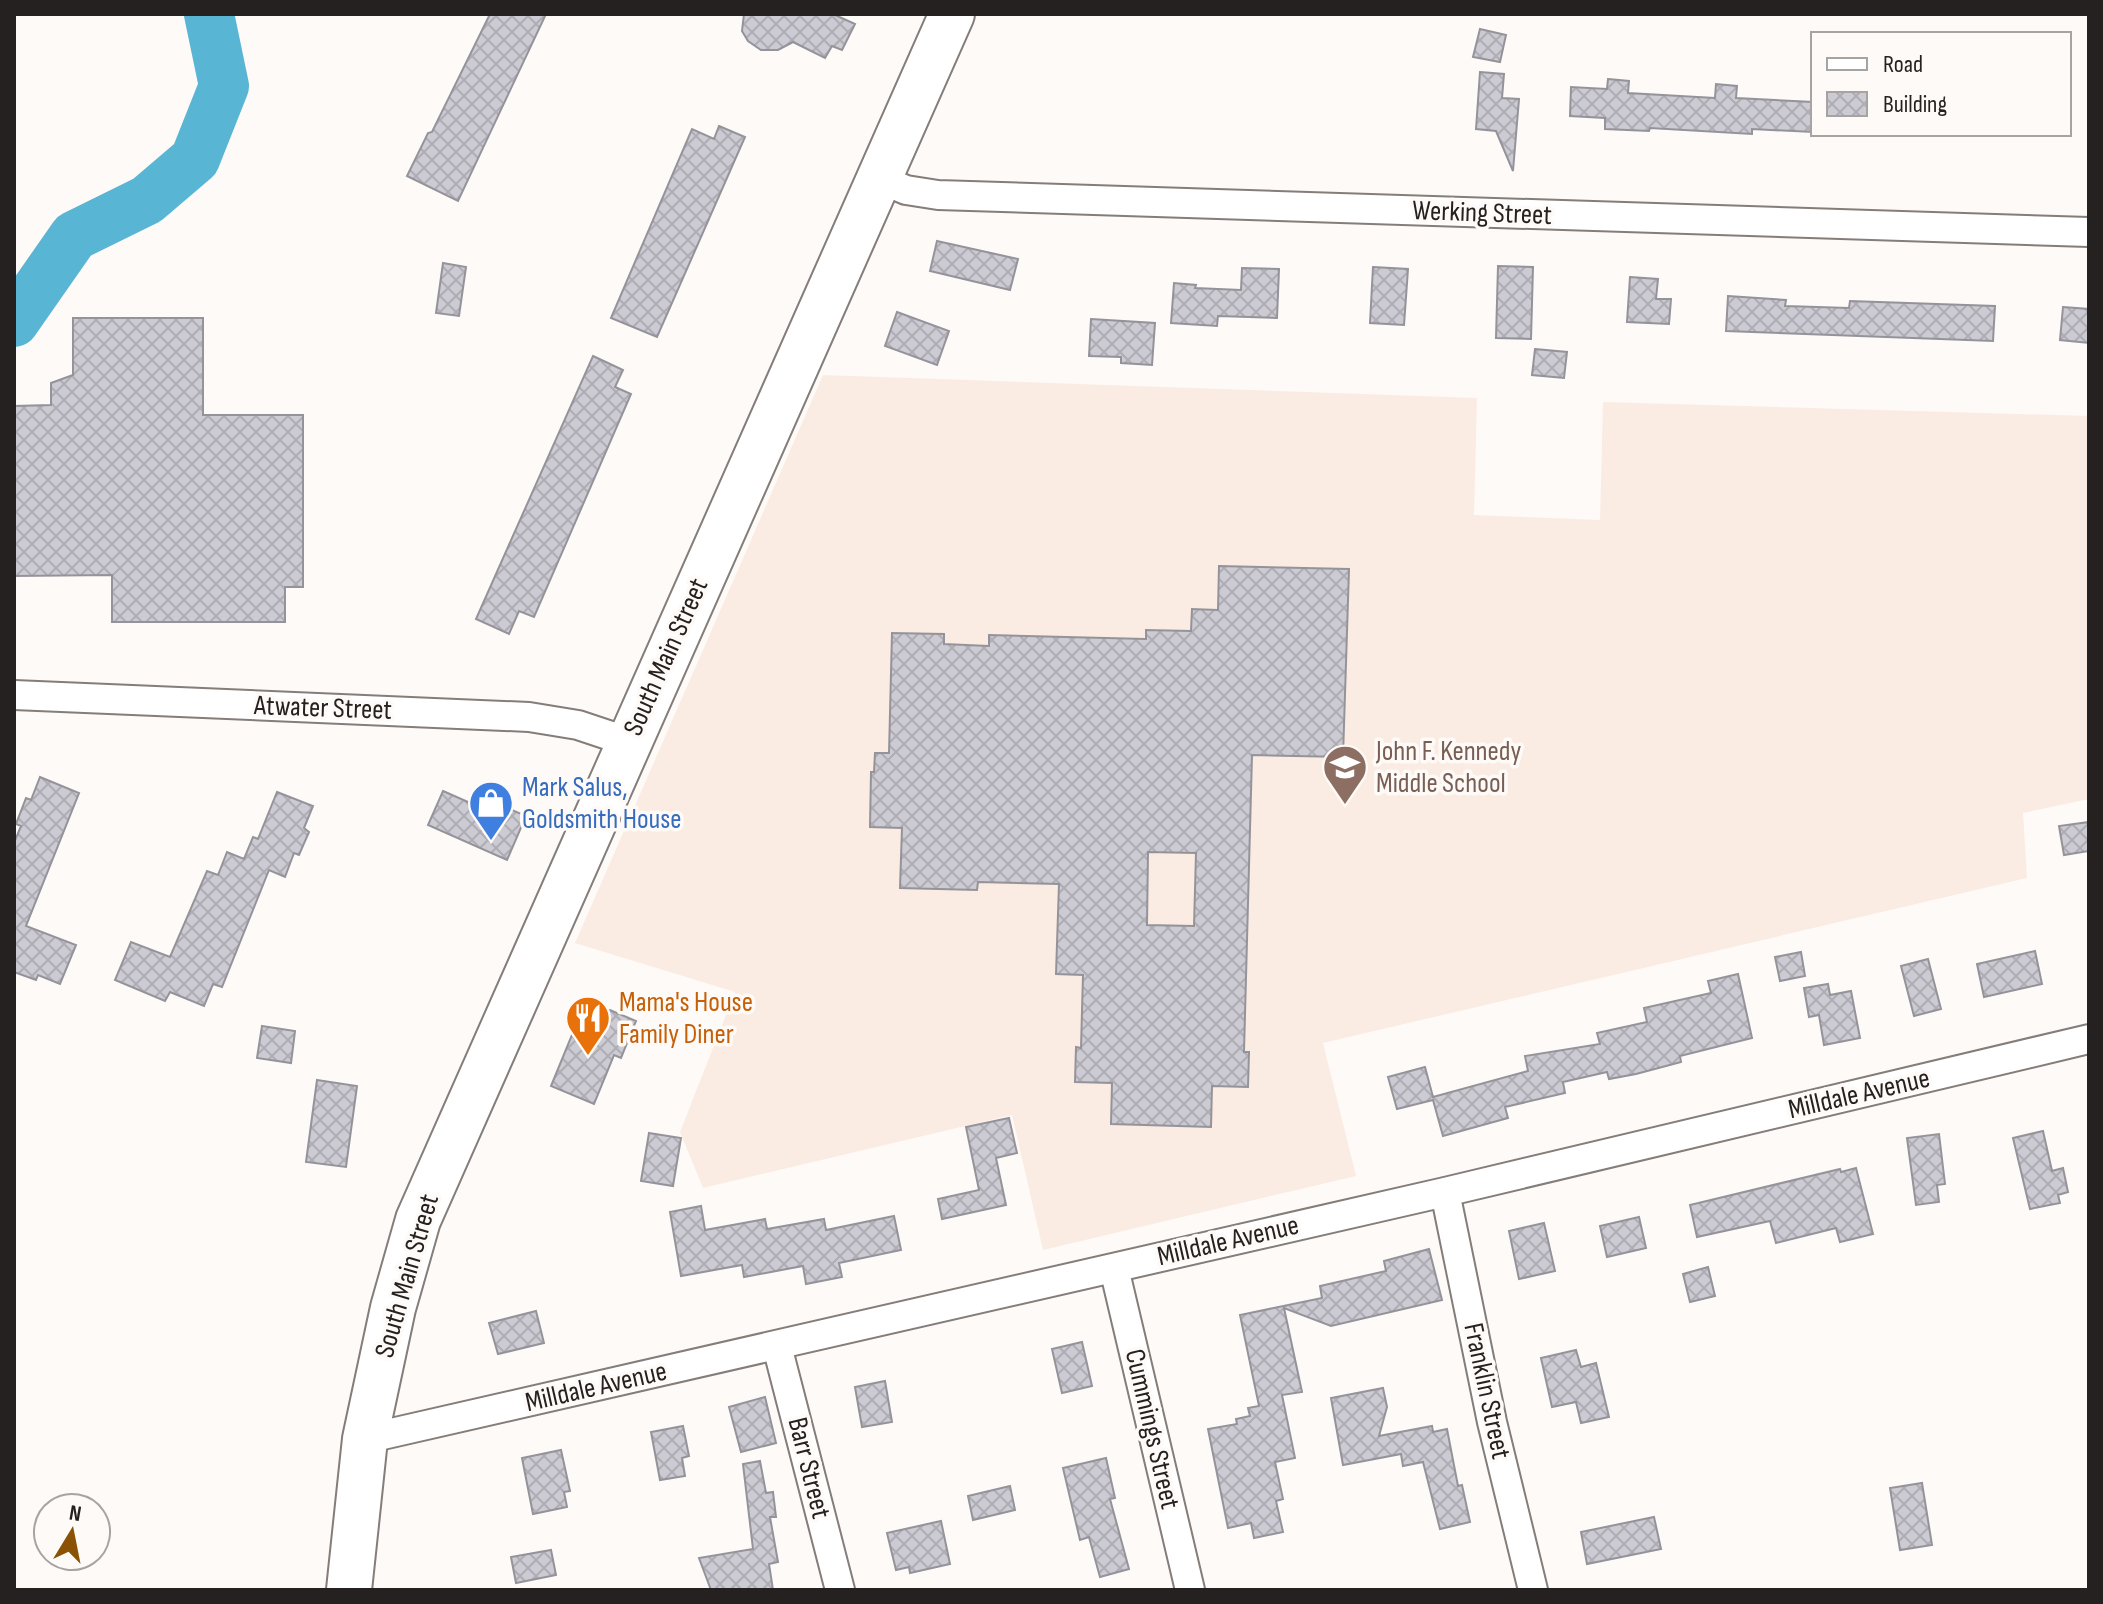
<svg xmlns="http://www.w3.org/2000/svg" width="2103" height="1604" font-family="'Sofia Sans Condensed',sans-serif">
	<defs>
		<pattern id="building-cross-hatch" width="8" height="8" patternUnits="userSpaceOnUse" patternTransform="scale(2)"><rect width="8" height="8" fill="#cccad2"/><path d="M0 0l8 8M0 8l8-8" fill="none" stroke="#afadb4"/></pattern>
	</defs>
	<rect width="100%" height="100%" fill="#fefaf7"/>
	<!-- built -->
	<path fill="#fbece3" d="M823,375l654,23 -3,117 126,5 3,-118 486,14v383l-66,14 4,65 -704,165 33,133 -313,74 -31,-135 -309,73 -23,-56 55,-140 -160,-49z"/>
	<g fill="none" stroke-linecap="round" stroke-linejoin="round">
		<!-- river -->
		<path stroke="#58b5d4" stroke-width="50" d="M14,322l60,-86 73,-36 48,-41 29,-73 -15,-72"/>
	</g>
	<!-- building -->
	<path fill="url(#building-cross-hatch)" stroke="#95939a" stroke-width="2" fill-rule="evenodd" d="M490,14h56l-88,187 -51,-25 21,-43 4,-1z
		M744,14h89l22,10 -13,26 -10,-4 -7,12 -32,-16 -15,8h-17l-13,-9 -6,-10z
		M1480,29l26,6 -6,27 -27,-5z
		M1480,72l24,2 -2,24 17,1 -6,72 -17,-40 -20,-2z
		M1608,79l21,2 -1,12 87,5 1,-14 21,2 -1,12 77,4v30l-61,-3v5l-102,-6 -1,3 -44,-2v-11l-35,-2 1,-29 36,2z
		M719,126l26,11 -88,200 -46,-19 81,-189 22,10z
		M937,241l81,18 -8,31 -80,-19z
		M443,263l23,4 -7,49 -23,-3z
		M1498,266l35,1 -2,72 -35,-1z
		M1373,267l35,2 -4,56 -34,-2z
		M1242,268l37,1 -2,49 -59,-2 -1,10 -46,-3 3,-40 22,2 -1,3 46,2z
		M1630,277l28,2 -2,20h15l-2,25 -42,-2z
		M1728,296l58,4 -1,6 64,2 1,-7 145,5 -2,35 -267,-10z
		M2063,307l26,2v34l-29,-3z
		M897,312l52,19 -12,34 -52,-19z
		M73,318h130v97h100v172h-18v35h-173v-47l-98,1v-170l37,-1v-22l22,-8z
		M1091,319l64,4 -3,42 -31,-2v-6l-32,-1z
		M1535,349l32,3 -3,26 -32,-3z
		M593,356l30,14 -8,17 16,7 -97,223 -15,-6 -10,23 -33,-15z
		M1219,566l130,3 -6,188 -91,-2 -8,297h5l-1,35 -36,-1 -1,41 -100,-3 1,-41 -37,-1 1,-35 5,1 2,-73 -27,-1 3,-90 -81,-2 -1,8 -77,-2 2,-60 -32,-1 1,-55h3l1,-19h14l3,-120 52,1v10l45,2v-11l157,4v-9l45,1 1,-22 26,1zM1148,852l48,1 -2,73 -47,-1z
		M40,777l39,16 -53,133 50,19 -16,39 -22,-9 -2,5 -22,-8v-129l7,-17 -5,-2 10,-26 5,2z
		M443,791l34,15 5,-9 44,19 -19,44 -79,-35z
		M277,792l36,14 -9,22 5,4 -10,23 -5,-2 -9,24 -16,-7 -47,117 -9,-3 -9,22 -34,-14 -5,9 -50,-21 16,-38 39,15 37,-86 11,4 9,-23 17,7 9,-22 5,2z
		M2089,822v29l-25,4 -5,-29z
		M2035,951l7,33 -58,13 -7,-33z
		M1801,952l4,24 -25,5 -5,-24z
		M1928,959l13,50 -27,7 -13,-50z
		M1738,974l14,64 -72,18 1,6 -45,12 -27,5 -2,-7 -44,10 2,11 -60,14 3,11 -65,18 -10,-36 -36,9 -9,-32 37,-10 8,30 95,-26 -3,-15 75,-12 -3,-11 50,-11 -3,-14 67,-15 -3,-12z
		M1828,984l2,11 21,-4 9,47 -36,7 -5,-30 -10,2 -5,-29z
		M583,1008l23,10 4,-8 26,11 -15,37 -7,-3 -20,49 -43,-18z
		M262,1026l33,5 -4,32 -34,-5z
		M317,1080l40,6 -11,81 -40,-5z
		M1009,1118l8,35 -21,5 10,47 -64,14 -4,-20 41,-9 -13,-63z
		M2043,1131l9,40 11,-3 5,24 -10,3 2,8 -30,6 -17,-71z
		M649,1133l32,5 -8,48 -32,-5z
		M1939,1134l6,50 -8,1 2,17 -23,3 -9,-67z
		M1856,1168l17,66 -33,8 -4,-14 -60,15 -6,-22 -73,16 -7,-32 150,-36 1,3z
		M701,1206l4,24 60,-11 2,10 57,-10 2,11 68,-14 7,34 -62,13 3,14 -36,7 -3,-18 -59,11 -2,-12 -61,11 -11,-64z
		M1639,1217l7,31 -39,9 -7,-31z
		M1544,1223l11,48 -36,8 -10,-48z
		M1429,1249l13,51 -111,26 -47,-18 18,84 -20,3 13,63 -20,4 8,37 -7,2 7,31 -29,6 -3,-15 -23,5 -20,-99 29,-5 -1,-5 14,-3 -2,-8 11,-2 -19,-91 82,-17 -2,-12 66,-15 -2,-10z
		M1708,1267l7,29 -25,6 -7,-28z
		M536,1311l8,32 -46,11 -9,-31z
		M1082,1342l10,44 -30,7 -10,-44z
		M1576,1350l5,17 15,-4 13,54 -28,6 -5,-21 -24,5 -11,-49z
		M885,1381l7,41 -30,5 -7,-40z
		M1383,1388l4,19 -8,29 53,-10 1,6 14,-3 11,57 4,-1 8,37 -30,7 -17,-67 -20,4 -2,-12 -58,11 -12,-67z
		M765,1397l11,46 -35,9 -12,-45z
		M683,1426l6,30 -7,2 3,18 -25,4 -9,-48z
		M561,1450l9,41 -6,1 3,15 -34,7 -11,-56z
		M1106,1458l9,40 -5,1 19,70 -29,8 -11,-40 -9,3 -17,-72z
		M760,1461l6,32 7,-1 3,25h-6l8,45 -9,2 4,26h-62l-12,-32 54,-9 -10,-85z
		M1922,1483l10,62 -32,5 -10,-62z
		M1010,1486l5,24 -42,10 -5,-24z
		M1654,1517l7,32 -74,15 -6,-32z
		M941,1521l9,43 -40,9 -1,-6 -13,3 -9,-37z
		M551,1550l5,25 -40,8 -5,-26z"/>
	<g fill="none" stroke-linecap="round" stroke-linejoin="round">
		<!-- street casing -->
		<g stroke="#847d79" stroke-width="32">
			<path id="street" d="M878,178l28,12 32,5 1151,37
				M14,695l515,22 49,8 51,17
				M1445,1192l47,230 41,168
				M1114,1268l76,322
				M777,1346l63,244
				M365,1439l1080,-247 644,-153"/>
		</g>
		<!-- highway casing -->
		<g stroke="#847d79" stroke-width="48">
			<path id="highway" d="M349,1590l16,-151 28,-131 25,-88 534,-1206"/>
		</g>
		<!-- street -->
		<use href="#street" stroke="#fff" stroke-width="28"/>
		<!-- highway -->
		<use href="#highway" stroke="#fff" stroke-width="44"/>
	</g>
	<!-- icons -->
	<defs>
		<g id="school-pin" transform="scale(2.3)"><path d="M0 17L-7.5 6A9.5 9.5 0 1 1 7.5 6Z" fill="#8d6e63" stroke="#fefaf7"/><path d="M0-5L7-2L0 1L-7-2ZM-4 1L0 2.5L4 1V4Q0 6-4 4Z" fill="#fff"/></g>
		<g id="shop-pin" transform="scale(2.3)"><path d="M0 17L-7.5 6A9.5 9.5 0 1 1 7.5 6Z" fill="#3f7fe0" stroke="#fefaf7"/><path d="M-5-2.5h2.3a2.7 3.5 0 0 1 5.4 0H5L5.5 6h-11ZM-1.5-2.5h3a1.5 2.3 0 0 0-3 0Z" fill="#fff"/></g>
		<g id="restaurant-pin" transform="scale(2.3)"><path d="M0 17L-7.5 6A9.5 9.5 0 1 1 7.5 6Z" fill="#e8710a" stroke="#fefaf7"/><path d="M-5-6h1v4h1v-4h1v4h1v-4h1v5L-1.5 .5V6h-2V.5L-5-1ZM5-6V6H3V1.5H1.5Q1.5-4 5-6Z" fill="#fff"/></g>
	</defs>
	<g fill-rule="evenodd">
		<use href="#school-pin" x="1345" y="767"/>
		<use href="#shop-pin" x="491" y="803"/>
		<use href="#restaurant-pin" x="588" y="1018"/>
	</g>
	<g text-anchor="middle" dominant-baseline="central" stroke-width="7" stroke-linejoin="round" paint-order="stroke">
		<!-- street labels -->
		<g font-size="28" fill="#242120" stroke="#fefaf7">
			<text transform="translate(1482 213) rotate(2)">Werking Street</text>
			<text transform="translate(666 657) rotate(-66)">South Main Street</text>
			<text transform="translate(323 708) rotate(2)">Atwater Street</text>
			<text transform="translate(1859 1094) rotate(-13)">Milldale Avenue</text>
			<text transform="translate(1228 1241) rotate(-13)">Milldale Avenue</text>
			<text transform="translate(407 1276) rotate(-74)">South Main Street</text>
			<text transform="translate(596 1387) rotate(-13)">Milldale Avenue</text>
			<text transform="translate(1487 1391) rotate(78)">Franklin Street</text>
			<text transform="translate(1152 1429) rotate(77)">Cummings Street</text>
			<text transform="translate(809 1468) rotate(76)">Barr Street</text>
		</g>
		<!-- education labels -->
		<g font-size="28" fill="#785e54" stroke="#fefaf7" text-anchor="start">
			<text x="1376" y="751">John F. Kennedy<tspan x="1376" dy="32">Middle School</tspan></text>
		</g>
		<!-- shop labels -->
		<g font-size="28" fill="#366cbe" stroke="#fefaf7" text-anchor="start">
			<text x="522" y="787">Mark Salus,<tspan x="522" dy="32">Goldsmith House</tspan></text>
		</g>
		<!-- food labels -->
		<g font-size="28" fill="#c56008" stroke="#fefaf7" text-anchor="start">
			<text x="619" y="1002">Mama's House<tspan x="619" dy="32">Family Diner</tspan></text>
		</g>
	</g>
	<!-- border -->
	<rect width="2103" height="1604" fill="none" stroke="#242120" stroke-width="32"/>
	<!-- legend -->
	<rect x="1811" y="32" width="260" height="104" fill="#fefaf7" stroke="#a7a3a1" stroke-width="2"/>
	<rect x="1827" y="58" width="40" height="12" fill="#ffffff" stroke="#a7a3a1" stroke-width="2"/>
	<text x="1883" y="72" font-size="24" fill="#242120">Road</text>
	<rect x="1827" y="92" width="40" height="24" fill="url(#building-cross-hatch)" stroke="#a7a3a1" stroke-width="2"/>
	<text x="1883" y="112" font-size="24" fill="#242120">Building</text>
	<!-- north arrow -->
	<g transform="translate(72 1532) rotate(10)"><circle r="38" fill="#fefaf7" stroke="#a7a3a1" stroke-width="2"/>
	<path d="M0-6L14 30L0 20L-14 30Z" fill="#895204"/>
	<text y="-12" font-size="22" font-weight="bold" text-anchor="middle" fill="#242120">N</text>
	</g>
</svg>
